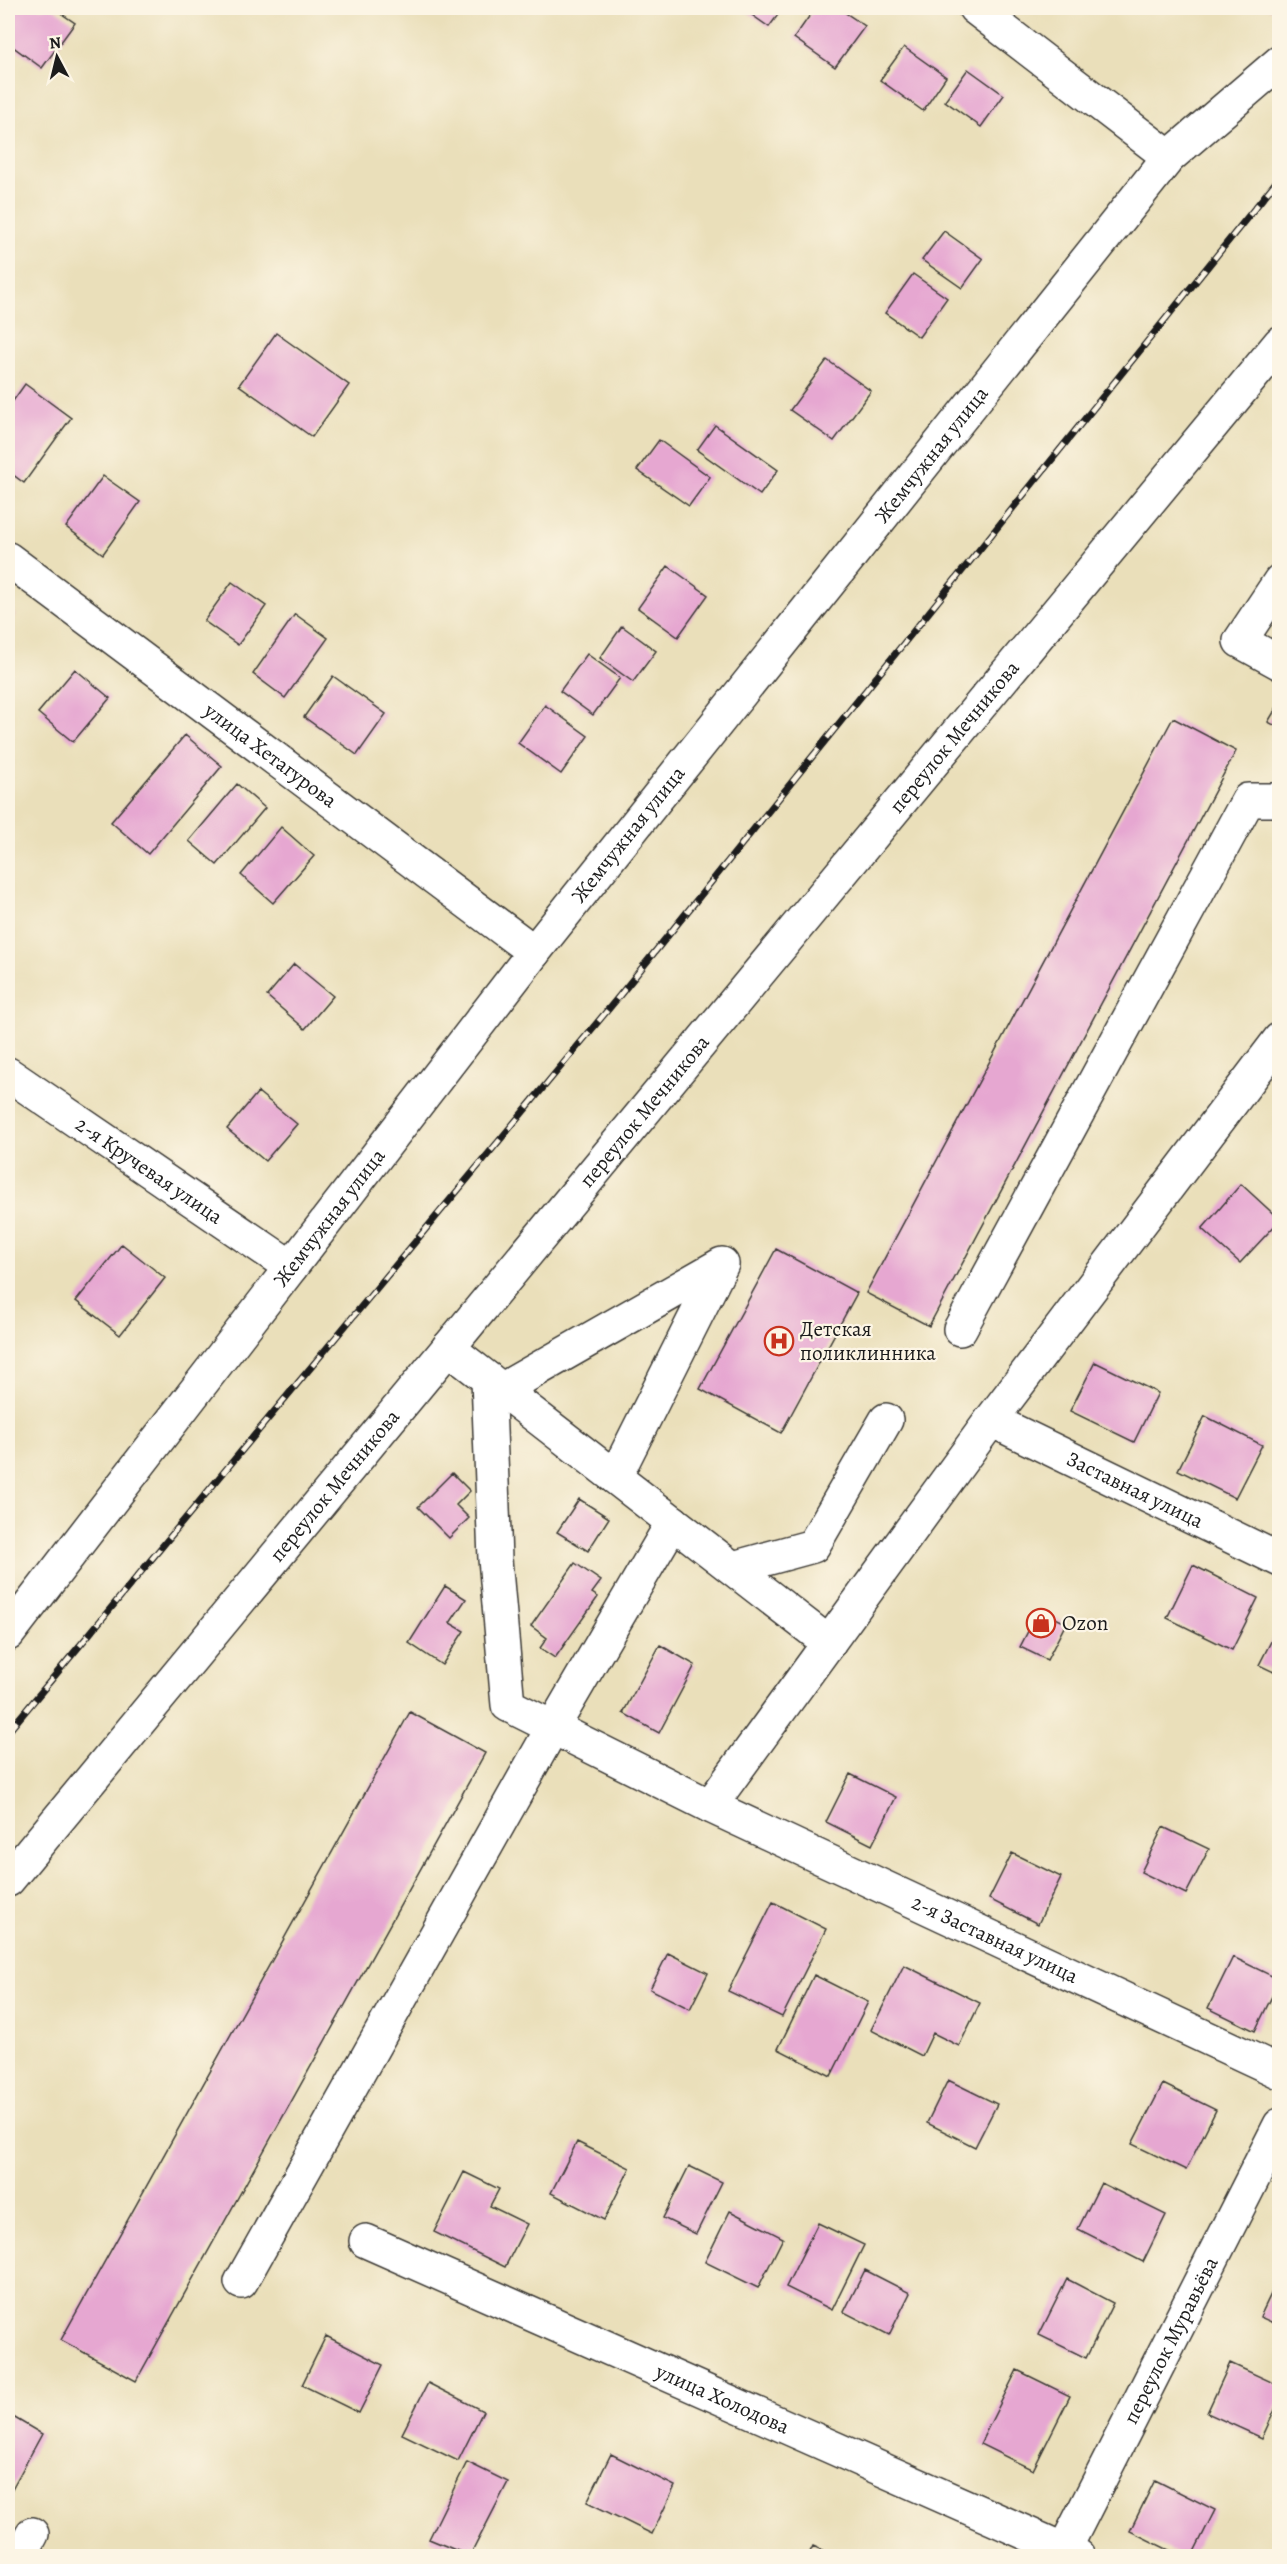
<svg xmlns="http://www.w3.org/2000/svg" width="1287" height="2564" font-family="Alegreya,serif">
	<rect width="100%" height="100%" fill="#fcf5e5"/>
	<filter id="ink" filterUnits="userSpaceOnUse"><feTurbulence type="fractalNoise" baseFrequency=".0167" numOctaves="2"/><feDisplacementMap in="SourceGraphic" scale="12" xChannelSelector="R" yChannelSelector="G"/><feConvolveMatrix kernelMatrix="1 2 1 2 8 2 1 2 1" color-interpolation-filters="sRGB"/></filter>
	<filter id="wash" filterUnits="userSpaceOnUse"><feTurbulence type="fractalNoise" baseFrequency=".008" numOctaves="4" result="noise"/><feDisplacementMap in="SourceGraphic" scale="24" xChannelSelector="R" yChannelSelector="G"/><feGaussianBlur stdDeviation="1.35" result="paint"/><feColorMatrix in="noise" values="0 0 0 0 0 0 0 0 0 0 0 0 0 0 0 0 0 1.4 0 .05"/><feComposite in="paint" operator="in"/></filter>
	<g filter="url(#wash)">
		<rect width="100%" height="100%" fill="#eadfba"/>
		<g id="blocks">
			<!-- building -->
			<path fill="#e6a7d1" d="M8,8h45l22,15 -33,45 -34,-25z
				M742,8h41l-14,19z
				M815,8h23l27,18 -30,41 -41,-29z
				M1267,8h13v6z
				M904,47l42,30 -23,34 -43,-31z
				M968,69l36,26 -23,32 -36,-26z
				M944,231l39,28 -21,29 -40,-28z
				M913,274l34,24 -28,39 -34,-24z
				M276,333l73,52 -37,52 -73,-52z
				M827,360l44,31 -37,50 -44,-31z
				M25,384l46,34 -47,65 -16,-12v-63z
				M715,425l63,45 -18,25 -63,-45z
				M659,440l51,37 -21,29 -52,-36z
				M103,476l37,26 -37,52 -37,-27z
				M668,566l40,29 -30,42 -40,-29z
				M232,582l34,24 -28,39 -34,-24z
				M8,609l7,6 -7,9z
				M295,614l33,24 -43,60 -32,-24z
				M622,626l34,25 -23,31 -33,-24z
				M587,654l33,24 -27,37 -33,-24z
				M75,669l35,29 -37,44 -35,-29z
				M333,676l53,38 -29,41 -53,-38z
				M1280,702v26l-12,-6z
				M545,705l43,31 -27,38 -43,-31z
				M1173,718l63,33 -307,575 -63,-33z
				M185,735l37,31 -74,88 -37,-32z
				M237,784l28,24 -48,57 -28,-24z
				M281,827l33,29 -41,47 -32,-28z
				M294,964l39,32 -28,33 -38,-33z
				M258,1092l39,32 -32,37 -38,-32z
				M1241,1184l39,36 -40,43 -38,-34z
				M122,1244l43,34 -45,57 -44,-34z
				M776,1249l81,44 -76,140 -81,-44z
				M1095,1362l63,31 -24,49 -64,-31z
				M1205,1416l57,29 -27,53 -57,-28z
				M452,1473l18,18 -14,14 13,13 -20,20 -31,-31z
				M579,1499l30,19 -21,33 -31,-19z
				M575,1563l26,18 -9,12 6,4 -43,61 -15,-10 7,-10 -16,-12z
				M1193,1565l65,33 -26,52 -65,-32z
				M445,1586l21,13 -16,24 14,8 -22,34 -33,-22z
				M1039,1610l27,13 -19,37 -27,-13z
				M1280,1624v51l-21,-10z
				M660,1645l35,20 -36,68 -36,-20z
				M410,1712l75,41 -349,628 -75,-41z
				M850,1774l46,23 -24,48 -46,-23z
				M1163,1827l46,22 -23,45 -45,-22z
				M1012,1853l49,24 -23,47 -49,-25z
				M773,1902l53,27 -44,88 -54,-26z
				M668,1953l40,20 -18,36 -40,-20z
				M1233,1957l47,23 -25,51 -47,-23z
				M904,1965l76,38 -21,43 -26,-13 -11,23 -51,-26z
				M814,1975l54,27 -37,74 -53,-27z
				M948,2080l49,24 -22,43 -48,-24z
				M1163,2084l53,26 -30,60 -54,-26z
				M577,2142l53,26 -26,52 -53,-27z
				M689,2166l33,16 -26,52 -33,-16z
				M464,2172l35,17 -9,17 37,18 -22,43 -71,-35z
				M1101,2183l65,32 -23,47 -65,-33z
				M730,2211l53,27 -25,50 -53,-26z
				M818,2223l46,22 -32,65 -46,-23z
				M865,2270l45,23 -21,42 -45,-23z
				M1280,2275v51l-20,-9z
				M1067,2279l46,24 -27,55 -47,-23z
				M326,2336l57,29 -24,48 -57,-28z
				M1230,2363l50,23v13l-18,39 -55,-25z
				M1017,2370l53,26 -37,74 -53,-26z
				M428,2383l55,28 -25,50 -56,-27z
				M8,2414l34,20 -34,62z
				M611,2454l64,32 -23,48 -65,-32z
				M467,2462l41,20 -38,74 -41,-17z
				M1155,2480l60,30 -23,46h-11l-51,-25z
				M813,2546l22,10h-27z"/>
		</g>
	</g>
	<g filter="url(#ink)">
		<use href="#blocks" fill-opacity="0" stroke="#3b3934" stroke-width="1.5"/>
		<g fill="none" stroke-linecap="round" stroke-linejoin="round">
			<!-- minor casing -->
			<g stroke="#3b3934" stroke-width="36">
				<g id="minor">
					<path d="M975,8l194,149"/>
					<path id="s1" d="M8,559l526,393"/>
					<path d="M1280,581l-40,60 40,22"/>
					<path id="s2" d="M8,1074l283,193"/>
					<path d="M960,1329l288,-529h32"/>
					<path d="M448,1348l381,295"/>
					<path id="s3" d="M488,1379l7,180 13,146 202,101 570,266"/>
					<path d="M501,1390l221,-126 -107,213"/>
					<path id="s4" d="M991,1420l289,140"/>
					<path d="M733,1568l80,-22 73,-126"/>
					<path id="s5" d="M8,1634l526,-682 635,-795 111,-95"/>
					<path d="M710,1806l281,-386 289,-381"/>
					<path id="s6" d="M8,1880l1272,-1537"/>
					<path id="s7" d="M366,2241l712,315"/>
					<path d="M241,2282l312,-555 120,-205"/>
					<path d="M20,2556l12,-22"/>
					<path id="s8" d="M1061,2556l219,-431"/>
				</g>
			</g>
			<!-- minor -->
			<use href="#minor" stroke="#fff" stroke-width="33"/>
			<!-- rail casing -->
			<g stroke="#1c1c1c" stroke-width="7">
				<path id="rail" d="M8,1732l608,-732 664,-823"/>
			</g>
			<!-- rail -->
			<use href="#rail" stroke="#fcf5e5" stroke-width="4.5" stroke-dasharray="14" stroke-linecap="butt"/>
		</g>
	</g>
	<!-- icons -->
	<defs>
		<g id="hospital-ring" transform="scale(1.5)"><circle r="9.5" fill="#fcf5e5" stroke="#c8321e" stroke-width="1.5"/><path d="M-5-5h3v3.5h4V-5h3V5h-3V1.5h-4V5h-3Z" fill="#c8321e"/></g>
		<g id="shop-ring" transform="scale(1.5)"><circle r="9.5" fill="#fcf5e5" stroke="#c8321e" stroke-width="1.5"/><path d="M-5-2.5h2.3a2.7 3.5 0 0 1 5.4 0H5L5.5 6h-11ZM-1.5-2.5h3a1.5 2.3 0 0 0-3 0Z" fill="#c8321e"/></g>
	</defs>
	<g fill-rule="evenodd">
		<use href="#hospital-ring" x="779" y="1341"/>
		<use href="#shop-ring" x="1041" y="1623"/>
	</g>
	<g text-anchor="middle" dominant-baseline="central" stroke-width="4.5" stroke-linejoin="round" paint-order="stroke">
		<!-- street labels -->
		<g font-size="21" fill="#1c1c1c" stroke="#fcf5e5">
			<text stroke="none"><textPath href="#s5" startOffset="1498">Жемчужная улица</textPath></text>
			<text stroke="none"><textPath href="#s6" startOffset="1484">переулок Мечникова</textPath></text>
			<text stroke="none"><textPath href="#s1" startOffset="328">улица Хетагурова</textPath></text>
			<text stroke="none"><textPath href="#s5" startOffset="1012">Жемчужная улица</textPath></text>
			<text stroke="none"><textPath href="#s6" startOffset="998">переулок Мечникова</textPath></text>
			<text stroke="none"><textPath href="#s2" startOffset="171">2-я Кручевая улица</textPath></text>
			<text stroke="none"><textPath href="#s5" startOffset="526">Жемчужная улица</textPath></text>
			<text stroke="none"><textPath href="#s6" startOffset="512">переулок Мечникова</textPath></text>
			<text stroke="none"><textPath href="#s4" startOffset="160">Заставная улица</textPath></text>
			<text stroke="none"><textPath href="#s3" startOffset="867">2-я Заставная улица</textPath></text>
			<text stroke="none"><textPath href="#s8" startOffset="242">переулок Муравьёва</textPath></text>
			<text stroke="none"><textPath href="#s7" startOffset="390">улица Холодова</textPath></text>
		</g>
		<!-- poi labels -->
		<g font-size="21" fill="#1c1c1c" stroke="#fcf5e5" text-anchor="start">
			<text x="800" y="1329">Детская<tspan x="800" dy="24">поликлинника</tspan></text>
			<text x="1062" y="1623">Ozon</text>
		</g>
	</g>
	<!-- margin -->
	<rect width="1287" height="2564" fill="none" stroke="#fcf5e5" stroke-width="30"/>
	<!-- north arrow -->
	<g transform="translate(57 57) rotate(353)" stroke="#fcf5e5" stroke-width="4.5" paint-order="stroke">
	<path d="M0-4.5L10 22L0 15L-10 22Z" fill="#1c1c1c"/>
	<text y="-9" font-size="16" font-weight="bold" text-anchor="middle" fill="#1c1c1c">N</text>
	</g>
</svg>
